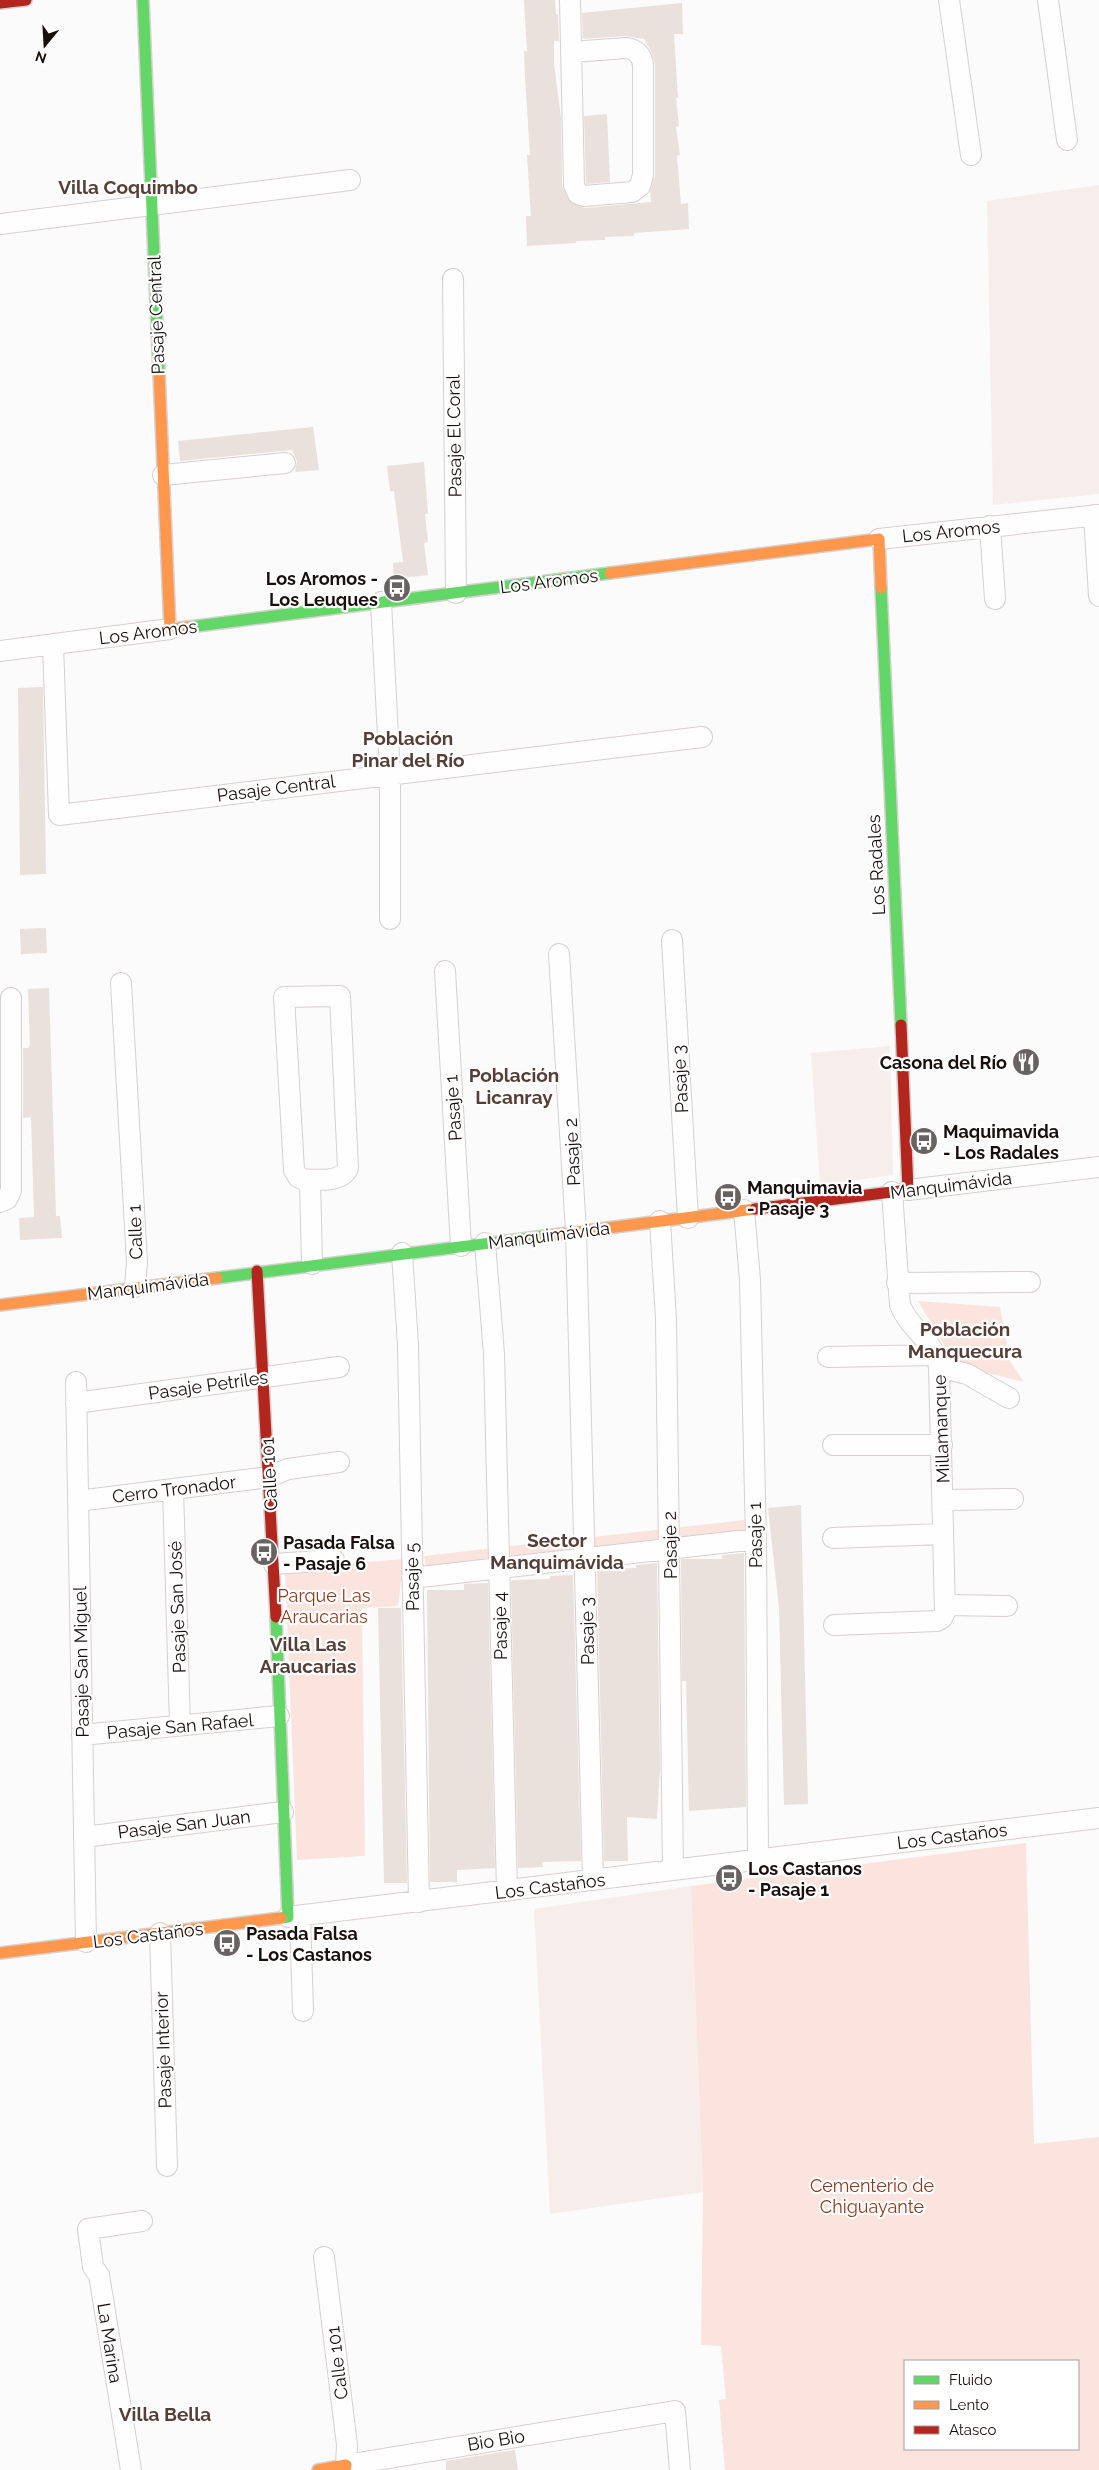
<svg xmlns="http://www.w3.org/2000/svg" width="1099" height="2470" font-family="Raleway,sans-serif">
	<rect width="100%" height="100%" fill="#fbfbfb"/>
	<!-- built -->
	<path fill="#f7eeec" d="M1099,185v309l-106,11 -6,-304z
		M890,1046l3,129 -73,10 -9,-132z
		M691,1886l12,306 -153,22 -16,-305z"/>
	<!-- green -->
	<path fill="#fae4dd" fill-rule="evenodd" d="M918,1301l82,6 10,54 14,21 -68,-17z
		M745,1520l-1,14 -317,36 -3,-14z
		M404,1559l-6,47 -36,2 3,248 -68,4 -12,-291z
		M1026,1843l8,301 65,-7v333h-374l-6,-70 7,-1 -5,-53 -20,-1 2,-153 -12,-306zM905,2361h173v88h-173z"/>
	<!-- building -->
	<path fill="#eae0dc" d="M524,0h31l1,14h2l1,27h-5v22l7,55 1,68 8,16 15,6 66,-6 -1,-11 5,-16v-110l-3,-12 -8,-14 -19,-3 -42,3 -1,-26 100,-10 1,31h-9l4,64h-2l3,28 -3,1 4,28 -3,1 4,48 7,-1 1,26 -55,4v3l-29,1v3l-29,1v2l-49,3 -1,-30h5l-4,-61h3l-5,-78 -1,-26h3z
		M607,114l3,68 -24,2 -2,-68z
		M313,427l6,43 -24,2 2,-11 -5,-11 -112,11 -2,-20z
		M424,462l4,52h-3l3,28 -4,1 4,32 -34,4 -1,-16 10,-1 -9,-71h-4l-3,-25z
		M43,687l3,187 -26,1 -2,-187z
		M46,928l1,25 -26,1 -1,-25z
		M49,988l7,228h4l2,22 -42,2 -1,-22 15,-1 -3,-100 -8,1v-70h5l2,-3 -2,-56z
		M801,1505l7,299 -24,1 -5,-197 -11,-100z
		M744,1553l2,254 -57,4 -3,-130h-4l-1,-122h41v-4z
		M657,1563l3,206 -3,50 -30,-2 1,44h-24l-7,-292 39,-1v-3z
		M573,1575l8,286 -39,1 1,5 -25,1 -7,-286 1,-2 38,-1v-3z
		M488,1583l7,285 -38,2v12h-27l-3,-292h37v-6z
		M378,1608h23l6,275h-23z
		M515,2450l3,20h-72v-9z"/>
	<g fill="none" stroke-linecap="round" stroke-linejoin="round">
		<!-- street casing -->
		<g stroke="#d6d0ce" stroke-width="22">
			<path id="street" d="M570,0l4,185 4,9 6,2 48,-4 8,-6 3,-11v-110c-1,-10 -7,-16 -17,-17l-55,4
				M949,0l22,155
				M1048,0l19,140
				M0,224l350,-44
				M453,279l3,314
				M163,475l122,-12
				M1094,515l5,81
				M990,526l5,73
				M879,539l220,-24
				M381,602l9,172v145
				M53,644l6,171 643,-78
				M0,651l170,-22
				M672,940l16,278
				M559,954l17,277 17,649
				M445,971l16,275
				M121,983l16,279 -2,25
				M340,996l8,172c-6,15 -32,12 -46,11l-4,-2 -4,-7 -10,-173z
				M310,1180l2,84
				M908,1190l191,-23
				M0,1202l7,-3 4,-8v-193
				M744,1210l6,70 6,259 2,322
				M660,1221l6,98 7,551
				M485,1243l9,111 13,537
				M402,1253l6,92 11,557
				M897,1283l133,-1
				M828,1357l108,-2
				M939,1367l28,7 42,24
				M76,1382l10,560
				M76,1403l263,-36
				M833,1445h109
				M173,1489l7,236
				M943,1500l70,-1
				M78,1501l191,-24 19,-8 51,-7
				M833,1538l110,-4
				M274,1564l60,-4
				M412,1578l344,-39
				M945,1605l62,1
				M834,1625l103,-4 5,-3 3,-6 -6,-245c-4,-26 -30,-38 -39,-62l-8,-113
				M82,1735l197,-19
				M84,1837l199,-25
				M300,1916l3,95
				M288,1917l811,-99
				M160,1933l7,233
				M324,2257l23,188 -1,20 329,-54 5,59
				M131,2470l-32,-195 -6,-8 -5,-38 54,-8"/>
		</g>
		<!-- fast casing -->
		<g stroke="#d6d0ce" stroke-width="14">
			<path id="fast" d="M143,0l16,373
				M881,588l20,437
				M189,627l421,-54
				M217,1278l328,-42
				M276,1617l12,300 -7,1"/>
		</g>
		<!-- slow casing -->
		<g stroke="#d6d0ce" stroke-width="14">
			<path id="slow" d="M159,373l11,256 19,-2
				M610,573l269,-34 2,49
				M545,1236l210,-27
				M0,1305l217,-27
				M0,1953l281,-35
				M318,2470l28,-5 -1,5"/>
		</g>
		<!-- jam casing -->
		<g stroke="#d6d0ce" stroke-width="14">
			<path id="jam" d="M0,3l26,-3
				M755,1209l153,-19 -7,-165
				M257,1271l19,346"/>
		</g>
		<!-- street -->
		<use href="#street" stroke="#fefefe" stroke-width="20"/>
		<!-- fast -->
		<use href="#fast" stroke="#63d668" stroke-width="11"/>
		<!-- slow -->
		<use href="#slow" stroke="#ff974d" stroke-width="11"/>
		<!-- jam -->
		<use href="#jam" stroke="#b3261e" stroke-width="11"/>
	</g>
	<!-- icons -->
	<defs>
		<g id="bus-disc" transform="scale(1.4375)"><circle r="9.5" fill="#686260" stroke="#fff"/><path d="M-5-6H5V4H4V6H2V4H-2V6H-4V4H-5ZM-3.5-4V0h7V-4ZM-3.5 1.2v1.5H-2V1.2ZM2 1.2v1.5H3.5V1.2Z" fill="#fff"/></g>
		<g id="restaurant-disc" transform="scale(1.4375)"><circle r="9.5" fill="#686260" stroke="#fff"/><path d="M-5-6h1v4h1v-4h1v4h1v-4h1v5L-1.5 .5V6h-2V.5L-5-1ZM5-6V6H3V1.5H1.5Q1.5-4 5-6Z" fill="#fff"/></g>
	</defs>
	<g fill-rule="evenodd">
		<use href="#bus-disc" x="397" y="588"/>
		<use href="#restaurant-disc" x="1026" y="1062"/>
		<use href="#bus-disc" x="924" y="1141"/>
		<use href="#bus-disc" x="728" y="1197"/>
		<use href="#bus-disc" x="264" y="1552"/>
		<use href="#bus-disc" x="729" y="1878"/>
		<use href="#bus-disc" x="227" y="1943"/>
	</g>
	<g text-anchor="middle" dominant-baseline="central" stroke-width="4.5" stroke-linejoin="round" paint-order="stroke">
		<!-- street labels -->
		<g font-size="18" fill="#19100d" stroke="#fff">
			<text transform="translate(156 315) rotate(-92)">Pasaje Central</text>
			<text transform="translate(454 436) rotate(-91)">Pasaje El Coral</text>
			<text transform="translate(951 531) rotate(-6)">Los Aromos</text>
			<text transform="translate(549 581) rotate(-7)">Los Aromos</text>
			<text transform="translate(148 632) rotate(-7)">Los Aromos</text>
			<text transform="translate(276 788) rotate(-7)">Pasaje Central</text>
			<text transform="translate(876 865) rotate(-93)">Los Radales</text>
			<text transform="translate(680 1079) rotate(-93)">Pasaje 3</text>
			<text transform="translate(453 1108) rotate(-94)">Pasaje 1</text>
			<text transform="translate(572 1152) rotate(-93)">Pasaje 2</text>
			<text transform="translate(951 1185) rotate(-7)">Manquimávida</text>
			<text transform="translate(135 1232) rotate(-92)">Calle 1</text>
			<text transform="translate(549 1235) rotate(-7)">Manquimávida</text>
			<text transform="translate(148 1286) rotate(-7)">Manquimávida</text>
			<text transform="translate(208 1385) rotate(-8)">Pasaje Petriles</text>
			<text transform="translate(941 1429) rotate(-92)">Millamanque</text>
			<text transform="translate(269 1474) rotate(-93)">Calle 101</text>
			<text transform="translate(174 1489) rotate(-7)">Cerro Tronador</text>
			<text transform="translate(755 1535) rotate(-91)">Pasaje 1</text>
			<text transform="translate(670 1545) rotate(-91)">Pasaje 2</text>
			<text transform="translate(412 1577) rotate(-91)">Pasaje 5</text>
			<text transform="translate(177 1607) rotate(-92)">Pasaje San José</text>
			<text transform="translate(500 1626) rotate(-91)">Pasaje 4</text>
			<text transform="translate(587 1631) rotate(-91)">Pasaje 3</text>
			<text transform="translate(81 1662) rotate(-91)">Pasaje San Miguel</text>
			<text transform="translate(180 1726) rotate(-5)">Pasaje San Rafael</text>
			<text transform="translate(184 1824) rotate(-7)">Pasaje San Juan</text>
			<text transform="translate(952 1836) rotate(-7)">Los Castaños</text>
			<text transform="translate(550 1886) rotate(-7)">Los Castaños</text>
			<text transform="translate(148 1935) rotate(-7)">Los Castaños</text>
			<text transform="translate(163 2050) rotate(-92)">Pasaje Interior</text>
			<text transform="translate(110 2343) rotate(81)">La Marina</text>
			<text transform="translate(337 2363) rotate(-97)">Calle 101</text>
			<text transform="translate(496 2440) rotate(-9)">Bio Bio</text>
		</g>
		<!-- poi labels -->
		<g font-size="18" font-weight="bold" fill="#19100d" stroke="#fff" text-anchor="start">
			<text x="378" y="578" text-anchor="end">Los Aromos -<tspan x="378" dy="21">Los Leuques</tspan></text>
			<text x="1007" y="1062" text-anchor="end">Casona del Río</text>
			<text x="943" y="1131">Maquimavida<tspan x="943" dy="21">- Los Radales</tspan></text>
			<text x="747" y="1187">Manquimavia<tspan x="747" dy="21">- Pasaje 3</tspan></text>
			<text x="283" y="1542">Pasada Falsa<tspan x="283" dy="21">- Pasaje 6</tspan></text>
			<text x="748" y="1868">Los Castanos<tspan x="748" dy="21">- Pasaje 1</tspan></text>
			<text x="246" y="1933">Pasada Falsa<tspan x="246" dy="21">- Los Castanos</tspan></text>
		</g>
		<!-- park labels -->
		<g font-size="18" fill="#8c3a1e" stroke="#fff">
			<text x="324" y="1595">Parque Las<tspan x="324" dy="21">Araucarias</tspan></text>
			<text x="872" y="2185">Cementerio de<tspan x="872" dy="21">Chiguayante</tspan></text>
		</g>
		<!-- neighbourhood labels -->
		<g font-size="19" font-weight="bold" fill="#553e37" stroke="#fff">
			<text x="128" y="187">Villa Coquimbo</text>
			<text x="408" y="738">Población<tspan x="408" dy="22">Pinar del Río</tspan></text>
			<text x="514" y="1075">Población<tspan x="514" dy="22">Licanray</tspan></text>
			<text x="965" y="1329">Población<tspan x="965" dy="22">Manquecura</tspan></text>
			<text x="557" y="1540">Sector<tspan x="557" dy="22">Manquimávida</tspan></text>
			<text x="308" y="1644">Villa Las<tspan x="308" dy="22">Araucarias</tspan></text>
			<text x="165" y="2414">Villa Bella</text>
		</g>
	</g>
	<!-- legend -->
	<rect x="904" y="2360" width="175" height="90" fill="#ffffff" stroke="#a39f9e"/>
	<rect x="914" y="2376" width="25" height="8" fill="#63d668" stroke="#a39f9e"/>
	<text x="949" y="2385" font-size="15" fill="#19100d">Fluido</text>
	<rect x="914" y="2401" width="25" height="8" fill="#ff974d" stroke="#a39f9e"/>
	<text x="949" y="2410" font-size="15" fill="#19100d">Lento</text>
	<rect x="914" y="2426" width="25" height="8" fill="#b3261e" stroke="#a39f9e"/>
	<text x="949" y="2435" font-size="15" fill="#19100d">Atasco</text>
	<!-- north arrow -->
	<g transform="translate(45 45) rotate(198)" stroke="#ffffff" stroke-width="4" paint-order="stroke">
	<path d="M0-4L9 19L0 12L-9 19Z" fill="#19100d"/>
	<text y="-8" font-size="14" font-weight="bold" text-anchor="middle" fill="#19100d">N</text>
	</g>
</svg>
